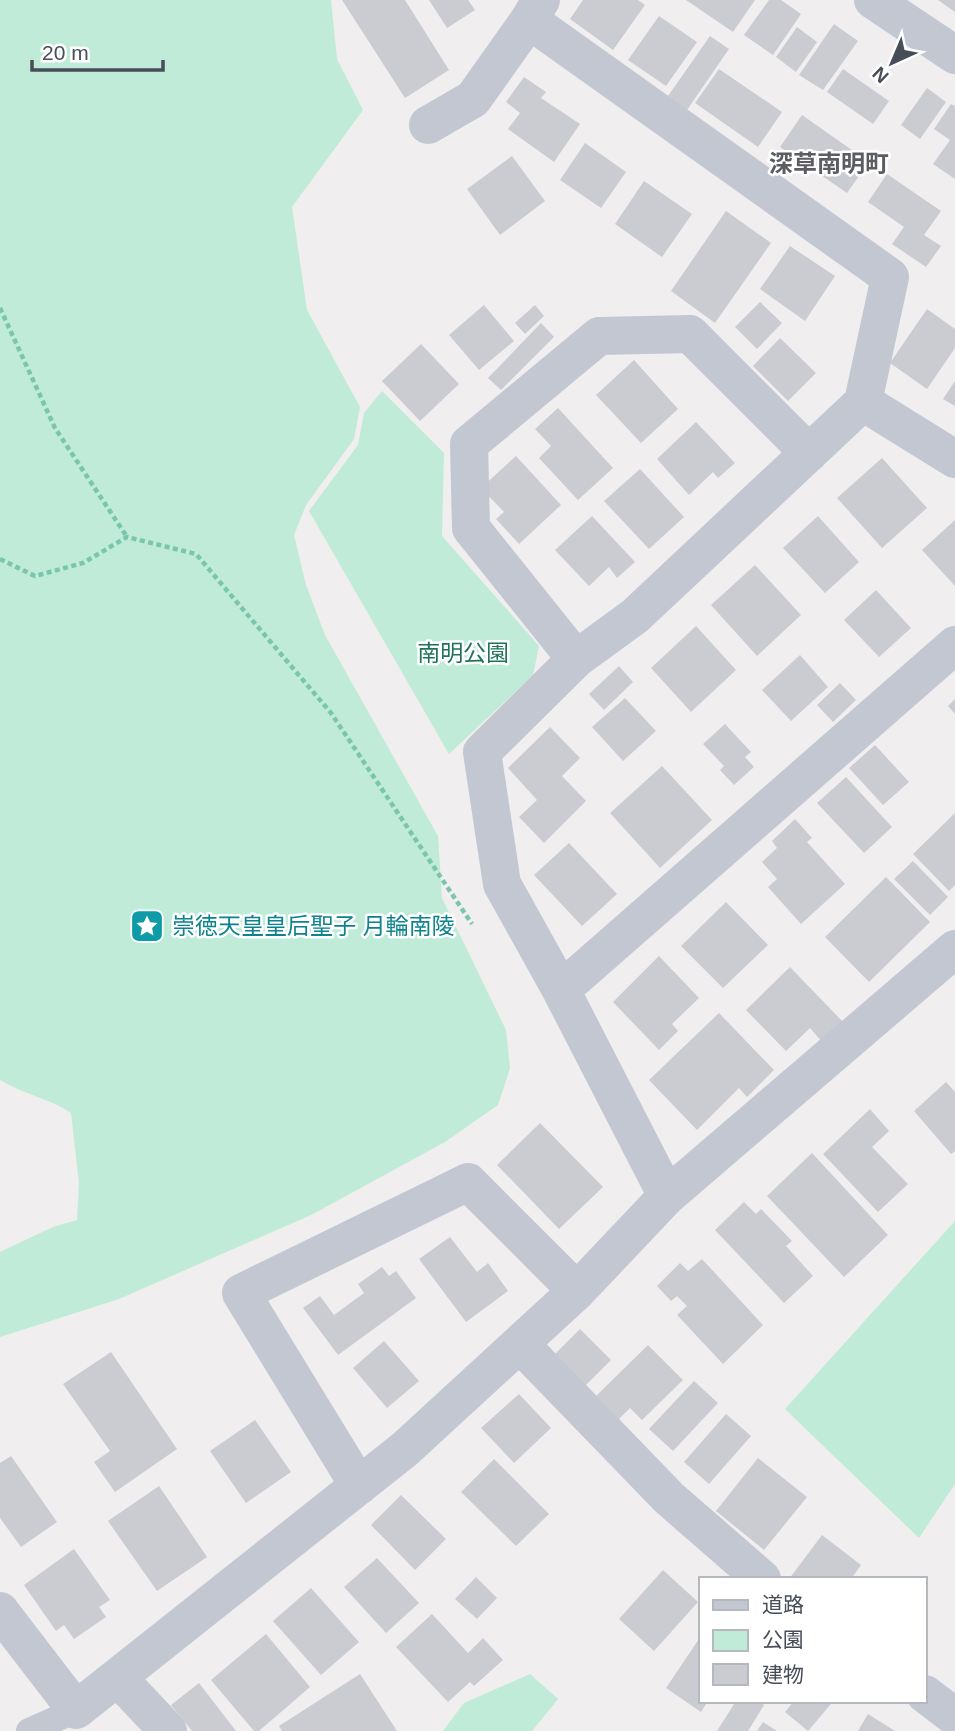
<svg xmlns="http://www.w3.org/2000/svg" width="955" height="1731" font-family="Arial,'Noto Sans JP',sans-serif">
	<rect width="100%" height="100%" fill="#f0eeee"/>
	<!-- green -->
	<path fill="#bfebd8" d="M0,0h331l6,59 26,51 -71,97 15,103 53,97 -6,32 -48,66 -12,30 12,50 19,50 113,201 4,62 64,132 4,38 -12,37 -53,37 -134,73 -192,84 -119,38v-85l53,-25 24,-7 2,-37 -8,-70c-22,-15 -48,-19 -71,-33z
		M382,391l62,62 -2,83 97,110 -6,29 -84,79 -140,-243 49,-66 6,-32z
		M955,1221v263l-36,54 -134,-129z
		M530,1674l28,25 -26,32h-89l21,-28z"/>
	<!-- building -->
	<path fill="#cbccd2" d="M342,0h63l44,70 -44,28z
		M429,0h39l7,10 -28,18z
		M583,0h55l7,5 -32,45 -43,-31z
		M686,0h69l-22,32z
		M769,0h12l20,14 -28,41 -29,-20z
		M938,0h17v12z
		M659,16l38,26 -31,44 -38,-26z
		M834,24l24,17 -35,49 -24,-15z
		M797,27l20,15 -21,30 -20,-15z
		M710,36l19,13 -42,61 -19,-14z
		M719,69l63,43 -24,35 -63,-44z
		M843,69l46,32 -16,23 -46,-32z
		M524,77l22,15 -5,6 39,26 -26,38 -46,-33 12,-16 -14,-11z
		M927,88l19,14 -26,37 -19,-14z
		M951,104l4,2v73l-22,-15 17,-24 -16,-11z
		M802,115l67,47 -22,31 -67,-46z
		M585,143l41,29 -25,36 -41,-28z
		M512,156l33,45 -45,34 -33,-46z
		M887,174l54,37 -17,24 17,11 -15,21 -34,-23 12,-17 -36,-25z
		M644,181l48,33 -30,43 -47,-33z
		M726,211l45,32 -56,80 -44,-32z
		M790,246l45,30 -30,45 -45,-32z
		M760,302l22,21 -25,26 -22,-22z
		M484,305l30,36 -35,29 -30,-35z
		M535,305l9,11 -19,18 -10,-11z
		M927,309l28,20v19l-28,41 -37,-26z
		M541,323l13,14 -53,53 -13,-12z
		M780,338l36,35 -28,28 -35,-35z
		M421,344l38,40 -39,37 -38,-40z
		M634,360l44,49 -37,34 -45,-48z
		M955,381v25l-12,-7z
		M558,408l55,60 -35,32 -39,-42 12,-12 -16,-17z
		M696,422l39,41 -17,15 -5,-6 -24,23 -32,-36z
		M516,456l45,49 -42,39 -23,-25 8,-7 -23,-24z
		M882,458l45,50 -45,40 -45,-50z
		M640,469l44,48 -35,32 -45,-48z
		M592,516l43,46 -18,16 -8,-11 -20,19 -34,-36z
		M818,516l41,46 -34,31 -42,-45z
		M955,520v66l-33,-36z
		M755,565l46,50 -44,41 -46,-51z
		M876,590l35,38 -32,29 -35,-37z
		M696,626l40,44 -45,42 -40,-44z
		M800,655l28,32 -37,34 -29,-31z
		M619,666l14,16 -29,28 -15,-16z
		M840,683l16,17 -23,22 -16,-17z
		M625,698l31,33 -33,30 -31,-34z
		M955,699v15l-7,-8z
		M725,724l26,28 -6,5 9,10 -20,18 -14,-15 4,-4 -21,-22z
		M550,727l30,31 -18,18 24,25 -42,42 -25,-26 18,-17 -29,-32z
		M875,745l34,37 -26,23 -34,-37z
		M662,766l50,54 -52,48 -50,-55z
		M846,777l46,50 -28,26 -47,-50z
		M955,813v72l-6,6 -36,-37z
		M795,819l17,19 -5,4 38,42 -44,40 -33,-37 9,-8 -15,-17 15,-14 -5,-7z
		M569,843l48,51 -35,32 -48,-51z
		M913,861l35,36 -18,18 -36,-36z
		M886,877l44,45 -61,60 -44,-45z
		M726,902l42,43 -45,43 -42,-42z
		M659,956l40,42 -27,26 6,7 -19,19 -46,-48z
		M790,967l53,55 -21,20 -12,-14 -24,23 -40,-41z
		M719,1013l55,57 -27,27 -8,-9 -42,42 -48,-50z
		M946,1082l9,10v59l-4,3 -37,-43z
		M870,1109l19,22 -17,16 36,37 -30,28 -55,-58z
		M540,1123l63,64 -44,42 -62,-64z
		M812,1153l76,82 -44,42 -77,-81z
		M744,1202l12,12 5,-5 31,32 -6,5 27,30 -29,27 -69,-73z
		M450,1237l27,35 11,-9 20,28 -42,31 -47,-63z
		M702,1259l61,66 -40,39 -46,-49 10,-9 -10,-10 -6,5 -14,-15 23,-23 8,8z
		M382,1267l7,9 7,-5 20,27 -78,57 -35,-47 17,-12 14,19 30,-22 -6,-9z
		M580,1329l31,31 -28,28 -31,-31z
		M384,1341l35,40 -32,27 -34,-40z
		M648,1345l35,35 -41,40 -12,-12 -13,13 -23,-23z
		M111,1352l66,97 -62,43 -21,-30 16,-11 -47,-67z
		M694,1381l24,22 -45,48 -24,-22z
		M519,1394l32,34 -37,35 -33,-35z
		M726,1414l25,22 -42,48 -25,-22z
		M255,1420l36,52 -45,31 -36,-52z
		M11,1456l46,66 -36,25 -21,-29v-55z
		M758,1458l49,39 -43,53 -48,-39z
		M494,1459l55,55 -33,32 -55,-54z
		M159,1486l48,71 -50,34 -49,-70z
		M401,1495l45,44 -31,31 -44,-45z
		M822,1535l39,30 -10,14h-62z
		M74,1549l36,51 -11,7 7,10 -32,22 -10,-14 -8,6 -32,-46z
		M377,1558l42,45 -33,30 -42,-46z
		M663,1570l35,32 -44,49 -35,-32z
		M476,1577l21,21 -20,21 -22,-20z
		M311,1588l48,54 -38,33 -48,-54z
		M432,1614l36,39 15,-15 20,22 -29,26 -4,-4 -22,20 -52,-55z
		M266,1634l44,53 -51,44h-5l-43,-51z
		M701,1636v65h7l-7,11 -35,-24z
		M360,1674l37,57h-115l-3,-5z
		M199,1683l37,48h-44l-21,-26z
		M736,1701h23l5,4 -16,26h-31z
		M794,1701h34l3,3 -23,27 -23,-19z
		M868,1714l27,17h-37z
		M763,1722l14,9h-20z"/>
	<g fill="none" stroke-linecap="round" stroke-linejoin="round">
		<!-- path -->
		<path stroke="#7ac5ae" stroke-width="4.5" stroke-dasharray="5 3.5" stroke-linecap="butt" d="M0,308l55,120 72,109
			M0,559l35,17 48,-13 44,-26 69,17 135,159 141,211"/>
		<!-- service -->
		<path stroke="#c2c7d2" stroke-width="26" d="M29,1731l47,-21"/>
		<!-- minor -->
		<path stroke="#c2c7d2" stroke-width="38" d="M541,0l-12,20 361,257 -27,125 -228,214 -59,43 -94,93 20,132 59,106 106,206
			M873,0l82,55
			M428,125l45,-26 56,-79
			M863,402l92,57
			M576,659l-105,-131 -2,-84 130,-108 91,-2 119,119
			M561,990l394,-345
			M520,1344l149,154 93,81
			M359,1486l-118,-193 227,-111 109,109
			M0,1611l76,99 329,-261 172,-158 90,-95 288,-247
			M118,1678l50,53
			M925,1694l30,23"/>
	</g>
	<!-- icons -->
	<defs>
		<g id="sight-square" transform="scale(1.75)"><rect x="-9" y="-9" width="18" height="18" rx="4" fill="#0f9aa8" stroke="#fff"/><path d="M0-6L1.8-2.2L6-1.7L2.9 1.2L3.7 5.4L0 3.3L-3.7 5.4L-2.9 1.2L-6-1.7L-1.8-2.2Z" fill="#fff"/></g>
	</defs>
	<g fill-rule="evenodd">
		<use href="#sight-square" x="147" y="926"/>
	</g>
	<g text-anchor="middle" dominant-baseline="central" stroke-width="5" stroke-linejoin="round" paint-order="stroke">
		<!-- park labels -->
		<g font-size="23" fill="#1e7459" stroke="#fff">
			<text x="463" y="653">南明公園</text>
		</g>
		<!-- culture labels -->
		<g font-size="23" fill="#0d838f" stroke="#fff" text-anchor="start">
			<text x="172" y="926">崇徳天皇皇后聖子 月輪南陵</text>
		</g>
		<!-- neighbourhood labels -->
		<g font-size="24" font-weight="bold" fill="#5b5d62" stroke="#fff">
			<text x="829" y="163">深草南明町</text>
		</g>
	</g>
	<!-- legend -->
	<rect x="699" y="1577" width="228" height="126" fill="#ffffff" stroke="#b5b8bd" stroke-width="2"/>
	<rect x="713" y="1600" width="35" height="10" fill="#c2c7d2" stroke="#b5b8bd" stroke-width="2"/>
	<text x="762" y="1612" font-size="21" fill="#474d59">道路</text>
	<rect x="713" y="1630" width="35" height="21" fill="#bfebd8" stroke="#b5b8bd" stroke-width="2"/>
	<text x="762" y="1647" font-size="21" fill="#474d59">公園</text>
	<rect x="713" y="1664" width="35" height="21" fill="#cbccd2" stroke="#b5b8bd" stroke-width="2"/>
	<text x="762" y="1682" font-size="21" fill="#474d59">建物</text>
	<!-- north arrow -->
	<g transform="translate(892 63) rotate(224)" stroke="#ffffff" stroke-width="5" paint-order="stroke">
	<path d="M0-5L12 26L0 18L-12 26Z" fill="#474d59"/>
	<text y="-10" font-size="19" font-weight="bold" text-anchor="middle" fill="#474d59">N</text>
	</g>
	<!-- scale -->
	<path d="M32 60v10h131v-10" fill="none" stroke="#474d59" stroke-width="3.5"/>
	<text x="42" y="60" font-size="21" fill="#474d59" stroke="#ffffff" stroke-width="5" paint-order="stroke">20 m</text>
</svg>
